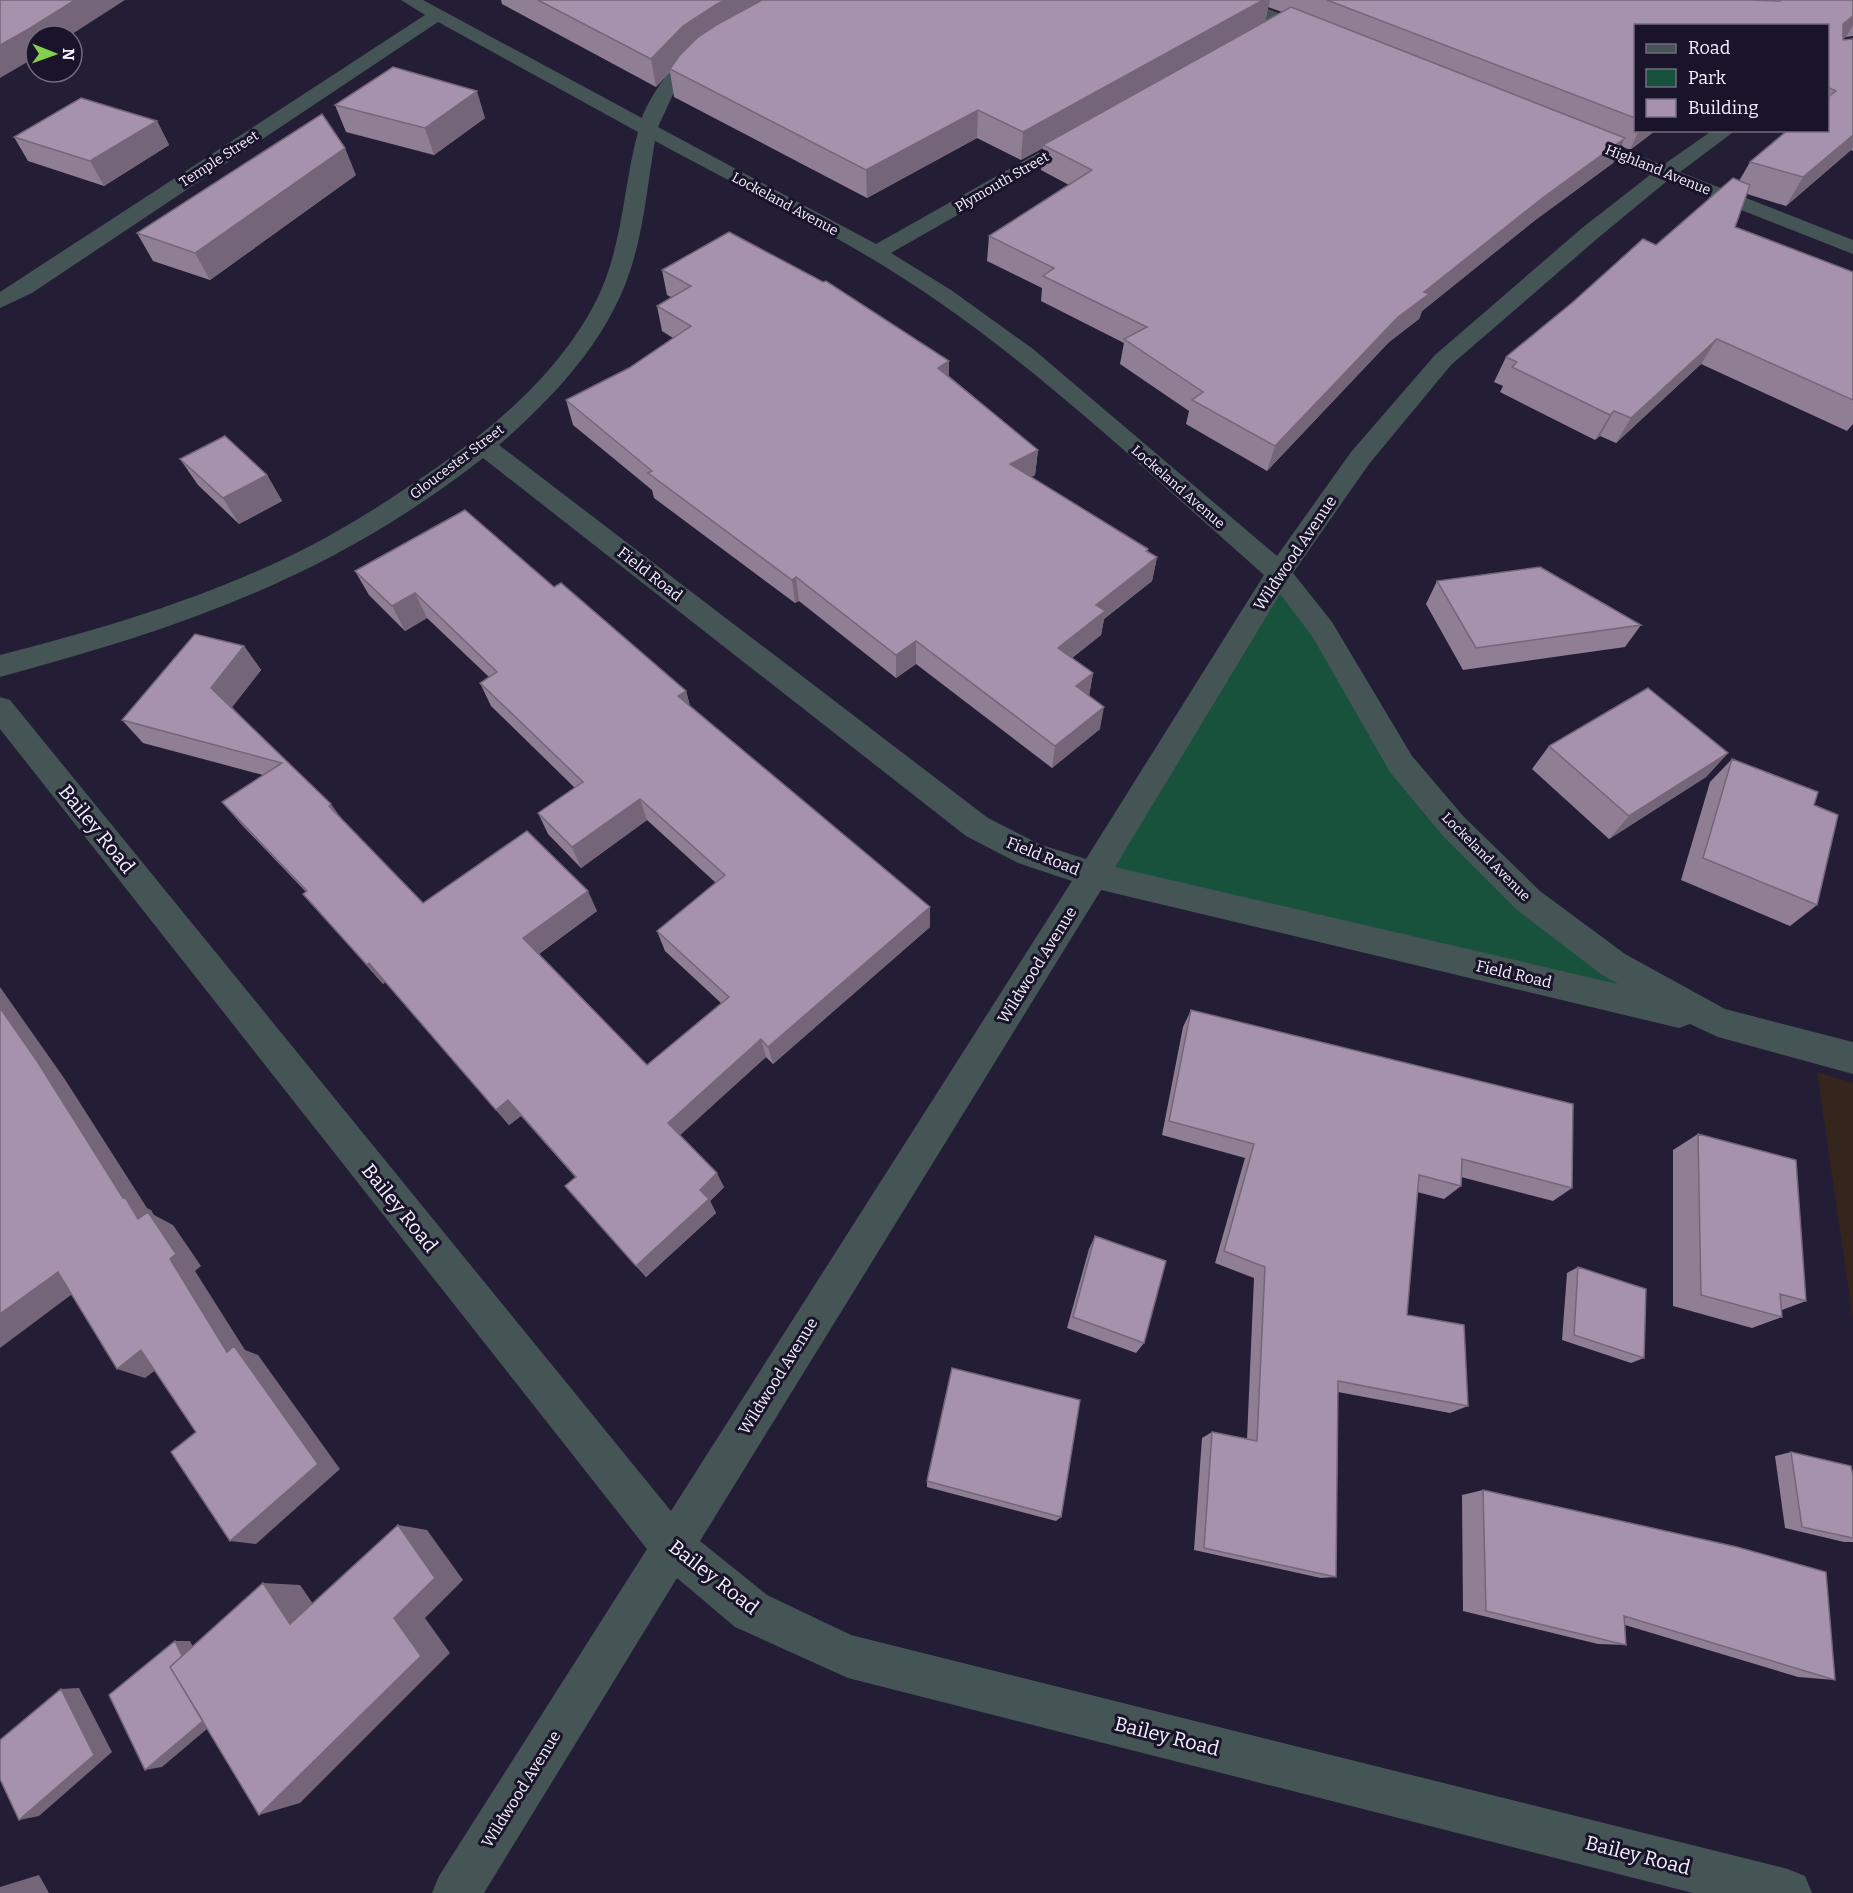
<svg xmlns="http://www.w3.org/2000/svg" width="1853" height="1893" font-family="Bitter,serif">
	<rect width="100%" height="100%" fill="#231e35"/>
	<!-- commercial -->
	<path fill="#36251c" d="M1817,1072l36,11v237z"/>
	<!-- green -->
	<path fill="#18523c" d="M1279,573l83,126 167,202 189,121 -625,-147z"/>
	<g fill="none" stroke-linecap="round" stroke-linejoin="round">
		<!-- minor -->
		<path fill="#455455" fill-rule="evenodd" d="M401,0h22l219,118c8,-22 41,-75 68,-68l3,4 -3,4 -35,32 -17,37 218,117 199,-112h14l3,4 -3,4 -198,113 60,37 82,59 244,207 74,-104 84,-97 147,-127 68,-53 -81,-33 -3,-4 3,-4h14l80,31 50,-35h23l-56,42 173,68v14l-186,-73 -69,57 -147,127 -82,99 -76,109 39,49 80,134 52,61 76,74 85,63 100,55 128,33v32l-135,-37 -28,-13 -11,4 -578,-138 -401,651 67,54 84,40 937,234 17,7 7,17h-119l-845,-215 -113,-51 -58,-49 -193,315h-52l7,-17 208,-327 -647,-820v-32l10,3 661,811 401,-630 -54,-18 -52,-27 -483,-378c-150,118 -301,170 -483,219v-22c106,-27 210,-58 308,-108 47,-24 92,-54 135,-84 61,-44 120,-96 154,-164 26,-53 26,-112 41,-167l-200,-110 -406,271 -32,15v-16l425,-277zM655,141c94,51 193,98 281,159 117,81 221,181 328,275l-178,284 -47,-15 -51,-26 -489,-373c58,-51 114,-110 135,-187 11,-38 14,-78 21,-117zM1280,594l32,42 78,136 52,63 76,76 83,63 17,10 -503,-117z
			M1220,0h25l75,29 3,4 -3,4h-12l-85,-33z"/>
	</g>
	<!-- wall -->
	<path fill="#8f7e94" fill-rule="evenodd" d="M501,0h1352v36l-7,1 -3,2h10v112l-2,-1 -65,56 -39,-12 -12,33 118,45v152l-6,7 -146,-67 -85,79 -16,-7 -5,4 -95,-48 3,-6 -9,-4 12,-25 150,-112 83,-64 11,-19 77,-32v-104h-192v104h21l-26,20 -9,-4 -8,17 -79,58 -112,90 -3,8 -30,23 -122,129 -81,-47 3,-13 -69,-47 4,-21 -83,-42 1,-13 -55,-27 2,-25 80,-51 -28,-15 2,-22 -22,12 -44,-22 -110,60 -193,-101 -4,-25 -14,15 -154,-83zM1268,7l14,5 -17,10z
		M335,105l150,13 -51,37 -88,-23z
		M157,121l12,24 -65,41 -76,-25 -14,-24z
		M356,175l-146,105 -57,-19 -16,-28z
		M662,270l287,106 89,74 -3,25 -4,2 117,72v2l9,6 -5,24 -48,38 -3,16 -29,23 21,15 -4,23 11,33 -48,39 -136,-104 -20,14 -97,-77 -4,2 -141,-105 -2,-8 -79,-65 -7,-25 63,-32 44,-30 -11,-7 -5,-25 14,-9 -4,-2z
		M180,459l87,16 15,26 -43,23 -41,-39z
		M355,571l199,16 132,104 4,15 240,221 -157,137 -7,-7 -87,78 45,52 -14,14 6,12 -70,64 -81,-91 10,-9 -54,-61 -12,9 -124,-143 -2,2 -62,-70 -15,-22 -65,-68 -19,-22 41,-27 -120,-32 -21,-23 122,-74 17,24 -29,37 109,111 82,85 174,8 -58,43 108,111 74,-62 -56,-52 -8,-20 59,-48 -69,-63 -66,48 -33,-34 -10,-21 37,-25 -84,-82 -11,-23 9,-6 -62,-59 -22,13 -36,-36z
		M1437,581l204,44 -16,22 -162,23 -37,-66z
		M1549,746l179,7 -22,24 -97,62 -77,-70z
		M1732,759l82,46 3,100 -27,21 -109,-46 29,-98z
		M1191,1010l381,178 -19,13 -92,-24v9l-17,13 -27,-7 -10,123 61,91 -18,7 -112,-21 -2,185 -15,1 -127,-28 8,-112 10,-6 35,7 7,-161 -39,-15 30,-105 -83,-23 21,-108z
		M1698,1134l108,167 -24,9v7l-30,11 -79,-22v-156z
		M1095,1236l49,107 -8,10 -69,-25 22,-79z
		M1578,1267l66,91 -13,5 -69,-23 5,-67z
		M1791,1452l62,24v66h-9l-59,-14 -10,-72z
		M927,1481l134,36 -5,4 -129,-34z
		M1483,1490l352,190 -37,-3 -173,-52 1,20 -28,-1 -135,-33 -1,-116z"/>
	<!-- shaded-wall -->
	<path fill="#746678" d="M75,0h50l-56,36h-33v21l-36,21v-33z
		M725,0h59l-114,69v3l-14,15 -5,-28 32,-33 34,-22z
		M1263,0h7l-5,23 -222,122v3l-22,12 2,-28z
		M1853,16v9l-7,12 -19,14 16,-27z
		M477,91l8,27 -51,37 -9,-27z
		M978,110l-1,28 -110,60 -1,-28z
		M157,121l12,24 -65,41 -14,-25z
		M1639,130h17l-26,20z
		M1853,135v12l-2,3 -65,56 17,-29z
		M1625,138l-12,25 -79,58 -112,90 -3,8 -30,23 -122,129 8,-25 123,-129 26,-25 121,-96z
		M345,148l11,27 -146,105 -15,-27z
		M1717,339l-16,25 -85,79 15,-25z
		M949,361v25l-11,-18z
		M1614,411l-14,25 -5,4 15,-25z
		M1038,450l-3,25 -27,14 2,-25z
		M267,475l15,26 -43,23 -16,-26z
		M1148,549l-3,18 12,-10 -5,24 -48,38 -3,16 -47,36 4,-23 38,-43z
		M796,577l3,24 -4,2 -3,-23z
		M415,593l12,25 -22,13 -13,-25z
		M916,641v23l-20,14v-23z
		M244,646l17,24 -32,41 -18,-23z
		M1093,673l-4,23 -13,-10z
		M686,691l6,23 -14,-18z
		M1104,707l-4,22 -48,39 3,-22z
		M1728,753l-22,24 -97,62 20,-23z
		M640,799l7,21 -66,48 -9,-21z
		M331,804l16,22 -18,-20z
		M588,891l9,20 -63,46 -11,-19z
		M930,907v20l-157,137 -5,-17z
		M369,963l16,19 -2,2 -16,-19z
		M0,987l64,91 83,130 4,2 3,5 19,10 28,41 -6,5 50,79 13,5 82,114 -84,75 -26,-3 -3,-189 -89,-133 -15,-21 -123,-190z
		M761,1039l5,18 -90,82 -8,-16z
		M508,1100l13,16 -12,9 -13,-15z
		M717,1173l7,14 -14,14 6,12 -70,64 -10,-11 64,-76z
		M58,1272l29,11 -87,65v-34z
		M141,1350l28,10 -24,18 -28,-9z
		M398,1525l29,5 36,50 -38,38 25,35 -150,150 -41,12 135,-197z
		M263,1583l37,2 27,39h-37z
		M175,1641h15l37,71 -65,55 -17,3z
		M79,1688l33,64 -73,64 -20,4 42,-131z
		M39,1875l10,18h-49v-6z"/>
	<!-- building -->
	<path fill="#a692ac" stroke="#746678" stroke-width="1.5" d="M0,0h75l-48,30 -27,15z
		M538,0h187l-8,4 -34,22 -32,33z
		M762,0h501l-240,132 -45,-22 -112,60 -196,-101 9,-13 18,-18 21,-14z
		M1327,0h423l30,1 1,-1h72v16l-10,8v16l10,-1v96l-50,42 -53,-15 38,-32h39v-32l9,-7 -9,-4v-61h-192v92z
		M1291,7l334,131 -80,58 -121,96 5,2 -31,23 -123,129 -83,-46 11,-8 -79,-53 23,-12 -104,-51 11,-8 -65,-32 103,-66 -49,-25z
		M393,67l84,24 -52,37 -90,-23z
		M81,98l76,23 -67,40 -76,-24z
		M322,114l23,34 -150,105 -58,-20z
		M1733,178l17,7 -15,42 118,45v128l-136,-61 -86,79 -17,-7 -4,4 -98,-48 5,-5 -11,-5 67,-55 70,-63 13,6z
		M729,232l94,50 3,-1 123,80 -11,7 100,82 -28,14 138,85 -2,2 11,6 -61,48 9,6 -47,37 35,25 -17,13 28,21 -49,39 -139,-105 -20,14 -100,-78 -4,3 -144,-107 4,-2 -86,-71 63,-32 62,-42 -34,-20 34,-20 -29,-16z
		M225,436l42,39 -44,23 -43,-39z
		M465,510l89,77 7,-4 125,108 -8,5 252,211 -162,140 -7,-8 -93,84 49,50 -17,17 9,9 -73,67 -71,-80 11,-9 -68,-77 -12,10 -127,-147 -2,2 -64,-71 4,-3 -85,-89 60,-39 -160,-43 73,-86 49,12 -33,42 120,116 -2,2 94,97 104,-72 61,60 -65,47 124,127 82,-68 -72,-66 68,-56 -85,-76 -68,48 -34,-34 45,-31 -103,-99 17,-11 -82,-79 -23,13 -37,-35z
		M1540,567l101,58 -165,23 -39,-67z
		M1648,688l80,65 -99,63 -80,-70z
		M1732,759l86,33 -4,13 24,10 -21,90 -114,-47z
		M0,1008l37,53 86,137 2,-1 13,22 10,-7 28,42 -6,5 57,93 7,-6 84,118 -88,77 -59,-89 25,-20 -55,-82 -24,19 -59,-97 -58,42z
		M1191,1010l382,94 -1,84 -110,-29 -1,27 -42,-11 -12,140 57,10 4,81 -130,-25 -2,196 -132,-29 8,-116 45,9 8,-174 -41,-16 30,-107 -85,-23z
		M1698,1134l98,26 10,141 -26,-7 2,23 -81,-22z
		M1095,1236l71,25 -22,82 -71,-26z
		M1578,1267l68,22 -2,69 -70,-23z
		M952,1368l128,32 -19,117 -134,-36z
		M1791,1452l60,14 2,10v62l-51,-11z
		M1483,1490l254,57 89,25 9,108 -211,-64 2,29 -140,-34z
		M398,1525l37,53 -41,40 27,38 -162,159 -89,-148 93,-84 27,41z
		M175,1641l7,15 -12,11 33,54 -58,49 -36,-75z
		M61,1689l33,66 -75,65 -19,-41v-39z"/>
	<g text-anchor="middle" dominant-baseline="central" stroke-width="6" stroke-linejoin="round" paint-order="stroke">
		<!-- far-street labels -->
		<g font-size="14" fill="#f3f1fe" stroke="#1a142a">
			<text transform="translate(219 159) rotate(-33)">Temple Street</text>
			<text transform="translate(1658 170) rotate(22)">Highland Avenue</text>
			<text transform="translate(1002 182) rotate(-30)">Plymouth Street</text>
			<text transform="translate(785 204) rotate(28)">Lockeland Avenue</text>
			<text transform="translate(457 462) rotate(-37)">Gloucester Street</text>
			<text transform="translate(1178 487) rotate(41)">Lockeland Avenue</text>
			<text transform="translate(1486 857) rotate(45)">Lockeland Avenue</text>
		</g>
		<!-- street labels -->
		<g font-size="16" fill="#f3f1fe" stroke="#1a142a">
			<text transform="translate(1295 553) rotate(-56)">Wildwood Avenue</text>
			<text transform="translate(650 574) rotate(38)">Field Road</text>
			<text transform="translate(1043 856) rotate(22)">Field Road</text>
			<text transform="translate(1037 965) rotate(-58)">Wildwood Avenue</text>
			<text transform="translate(1514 974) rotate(13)">Field Road</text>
			<text transform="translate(778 1376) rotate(-58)">Wildwood Avenue</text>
			<text transform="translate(521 1789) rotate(-58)">Wildwood Avenue</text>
		</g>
		<!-- near-street labels -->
		<g font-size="20" fill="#f3f1fe" stroke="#1a142a">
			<text transform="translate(97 829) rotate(51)">Bailey Road</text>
			<text transform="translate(400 1208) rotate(51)">Bailey Road</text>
			<text transform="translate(714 1577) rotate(38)">Bailey Road</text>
			<text transform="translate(1167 1736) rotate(14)">Bailey Road</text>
			<text transform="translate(1638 1855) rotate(14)">Bailey Road</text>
		</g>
	</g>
	<!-- legend -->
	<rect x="1634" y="24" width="195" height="108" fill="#1a142a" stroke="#716c7f" stroke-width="1.5"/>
	<rect x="1646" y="44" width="30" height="9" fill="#455455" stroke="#716c7f" stroke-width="1.5"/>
	<text x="1688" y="54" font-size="18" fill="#f3f1fe">Road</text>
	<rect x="1646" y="69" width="30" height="18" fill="#18523c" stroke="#716c7f" stroke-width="1.5"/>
	<text x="1688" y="84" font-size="18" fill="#f3f1fe">Park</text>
	<rect x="1646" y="99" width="30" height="18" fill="#a692ac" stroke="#716c7f" stroke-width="1.5"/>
	<text x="1688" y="114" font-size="18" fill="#f3f1fe">Building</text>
	<!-- north arrow -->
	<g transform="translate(54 54) rotate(91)"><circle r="28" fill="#1a142a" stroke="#716c7f" stroke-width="1.5"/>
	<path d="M0-4.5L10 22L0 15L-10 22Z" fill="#85cf4d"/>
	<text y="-9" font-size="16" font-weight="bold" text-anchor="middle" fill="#f3f1fe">N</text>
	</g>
</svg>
